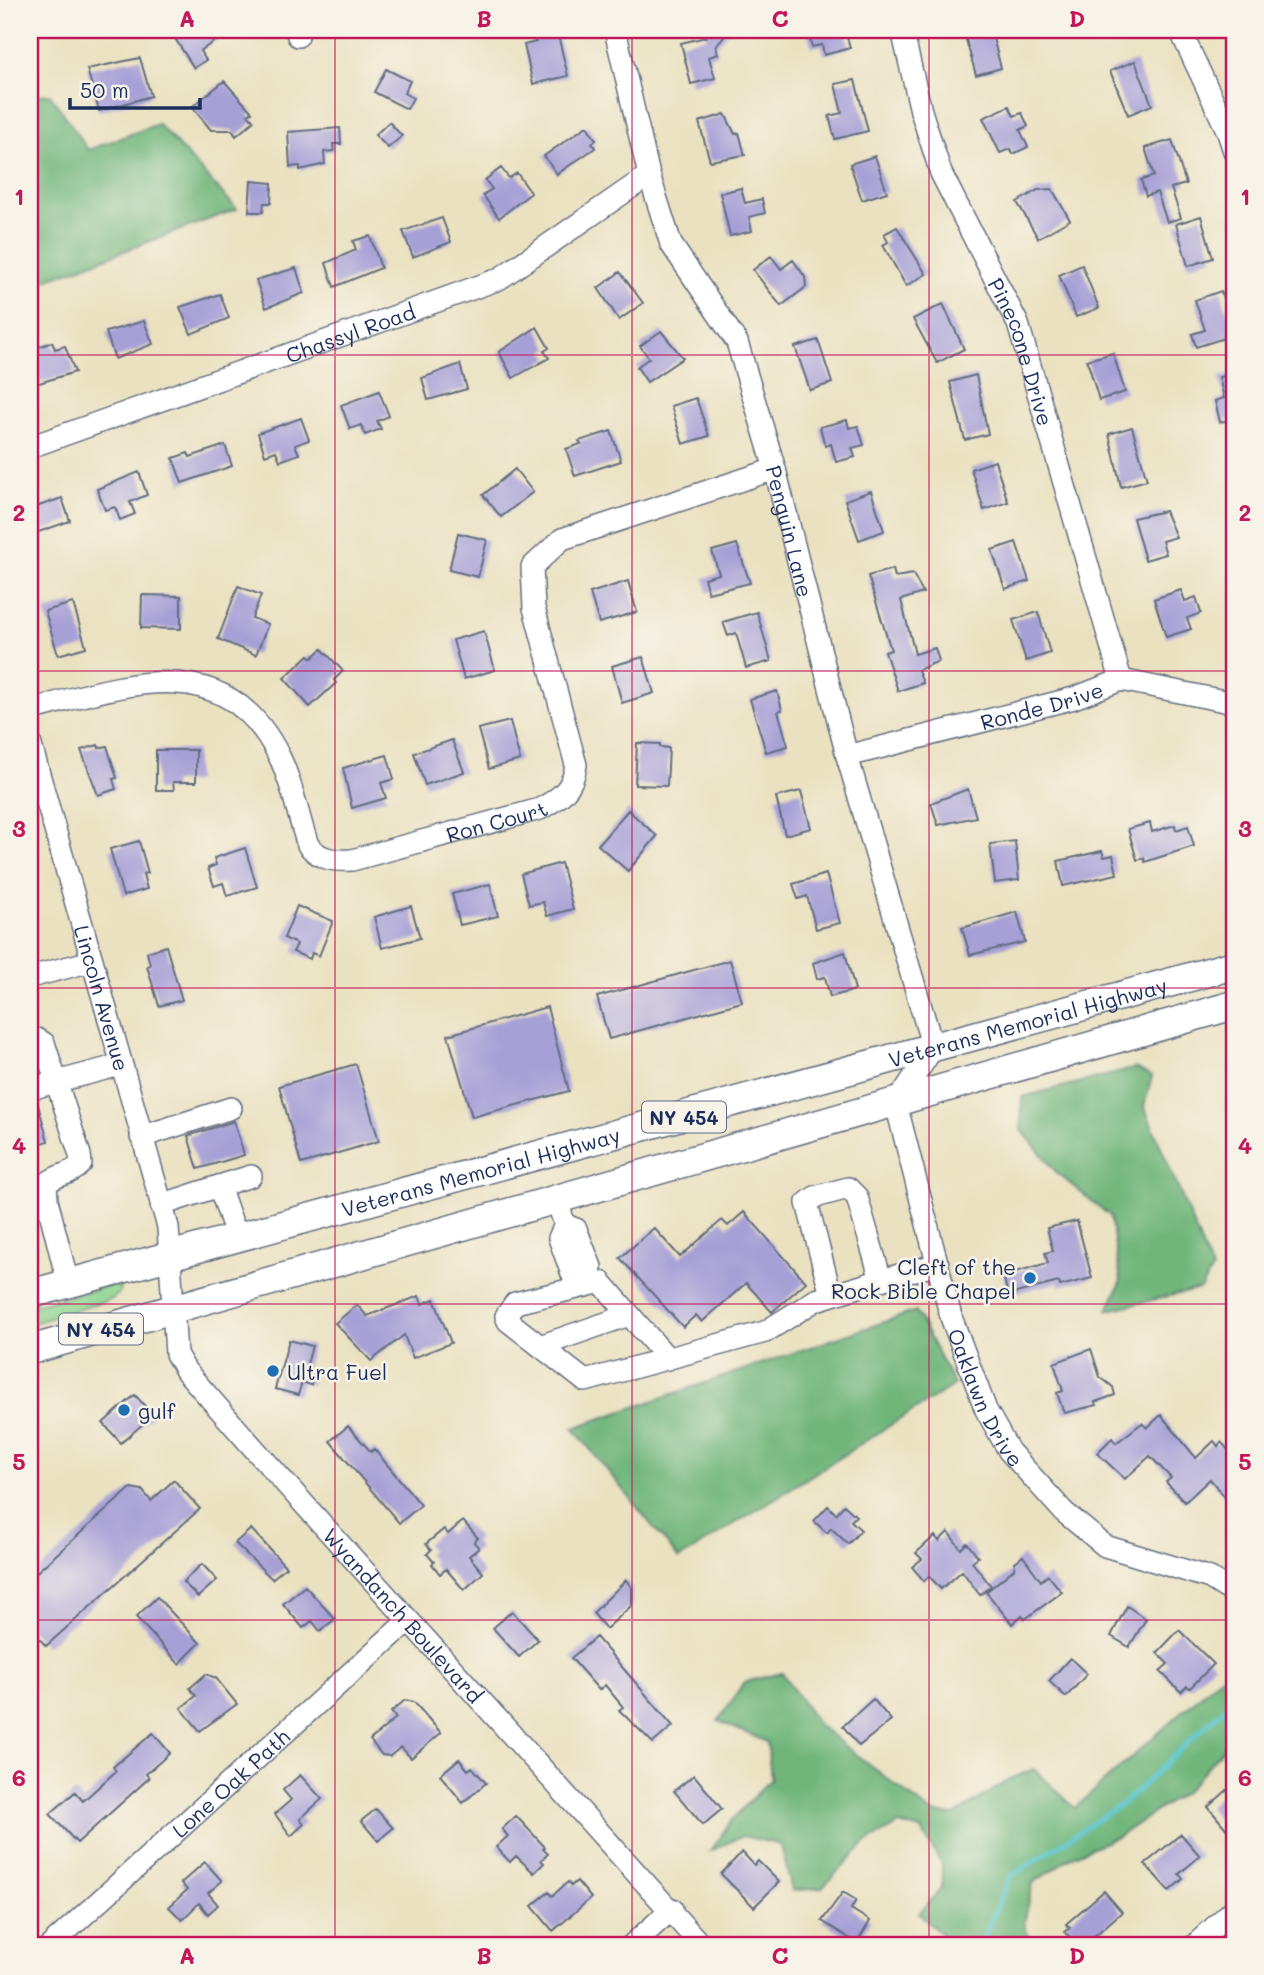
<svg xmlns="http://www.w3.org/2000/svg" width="1264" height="1975" font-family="Mali,sans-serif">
	<rect width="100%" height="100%" fill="#f7f3e8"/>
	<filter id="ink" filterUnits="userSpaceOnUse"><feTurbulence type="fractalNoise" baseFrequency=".0143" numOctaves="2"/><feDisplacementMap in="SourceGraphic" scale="14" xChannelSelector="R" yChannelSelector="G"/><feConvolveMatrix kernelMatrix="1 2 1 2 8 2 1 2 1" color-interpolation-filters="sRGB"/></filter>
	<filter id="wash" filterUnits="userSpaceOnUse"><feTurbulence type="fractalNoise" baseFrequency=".00686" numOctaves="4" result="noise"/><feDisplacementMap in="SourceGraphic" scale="28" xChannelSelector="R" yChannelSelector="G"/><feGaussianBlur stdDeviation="1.57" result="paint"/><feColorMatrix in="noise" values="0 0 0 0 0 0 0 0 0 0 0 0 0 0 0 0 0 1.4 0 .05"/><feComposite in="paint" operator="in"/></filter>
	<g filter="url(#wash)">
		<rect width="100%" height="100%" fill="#eae1c0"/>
		<!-- green -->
		<path fill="#8bd48f" stroke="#538276" stroke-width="2" d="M112,1285l8,2 -1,6 -7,6 -82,25v-18z"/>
		<!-- forest -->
		<path fill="#70b67a" stroke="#46726c" stroke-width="2" d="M50,94l38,56 70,-26 79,85 -207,77v-190z
			M1136,1068l16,9 -8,29 68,164 -12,19 -92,21 13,-29 -11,-65 -53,-43 -36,-44 1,-32z
			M916,1311l38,74 -275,174 -106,-131z
			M1234,1665v71l-48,55 -67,45 -45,19 -41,28 -9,40 8,22h-79l-34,-31 23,-27v-23l-21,-34 -22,-6 -35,20 -42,44 -30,3 -11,-46 -38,-9 -33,15 21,-30 40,-42 -4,-37 -49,-21 27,-39 37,-9 37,53 113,87 23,2 55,-36 24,-10 41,39z"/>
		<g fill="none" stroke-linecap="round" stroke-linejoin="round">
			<!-- stream -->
			<path stroke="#57c5cd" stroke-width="5" d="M980,1945l30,-68 115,-75 109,-103"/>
		</g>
		<g id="blocks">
			<!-- building -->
			<path fill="#a7a0d7" d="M191,30h41l-32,21 6,9 -12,8 -18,-28z
				M707,30h12l1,3 9,-2 -13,15 2,8 -9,3 6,21 -24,6 -10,-41 25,-6z
				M807,30h38l5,18 -26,7 -2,-10 -10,2z
				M991,30l10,38 -25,7 -11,-39z
				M557,31l11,45 -35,8 -9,-39 12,-3 -2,-5z
				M140,58l11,38 -52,15 -12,-42z
				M1135,61l17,44 -24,10 -18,-44z
				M386,69l24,12 -6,12 9,5 -6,11 -33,-17z
				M855,80l13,51 -33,8 -6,-23 13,-3 -7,-29z
				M224,81l28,31 -4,2 6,7 -18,15 -4,-6h-21l-19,-23z
				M1009,106l5,10 8,-3 6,13 -8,4 8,17 -15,7 -3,-5 -10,4 -17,-35z
				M725,114l10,20 4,-1 6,22 -35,6 -11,-39z
				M389,122l13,14 -14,12 -13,-13z
				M587,126l9,14 -4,3 3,5 -38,26 -13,-18z
				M340,128l1,16h-8l1,7 -10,1 1,12 -25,6v-4l-10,1 -2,-35z
				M1172,140l14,44 -15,4 10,30 -14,4 -10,-30 -11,4 -5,-16 13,-4 -9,-28z
				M875,156l12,36 -25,8 -12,-36z
				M501,168l8,10 8,-5 14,20 -32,25 -16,-23 9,-6 -7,-9z
				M251,181l21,2 -1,20h-7l-1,9h-14z
				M741,188l4,15 17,-4 3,14 -16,4 3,14 -22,5 -10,-43z
				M1052,189l18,31 -32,18 -21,-36 21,-12z
				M1201,216l12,42 -25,8 -12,-42z
				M442,218l9,24 -38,15 -10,-26z
				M897,227l29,47 -20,12 -23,-41 5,-3 -4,-8z
				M370,236l11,32 -47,19 -8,-24 30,-13 -3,-9z
				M771,256l10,13 12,-9 12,17 1,10 -25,19 -28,-36z
				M1082,265l17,43 -23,9 -17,-42z
				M296,268l8,25 -38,15 -10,-28z
				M620,272l23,31 -24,17 -21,-32z
				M1221,291l13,44 -38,12 -4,-13 13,-4 -10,-30z
				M220,294l9,24 -38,16 -11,-27z
				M943,304l21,45 -27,14 -24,-44z
				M144,321l9,23 -38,15 -9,-27z
				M537,327l12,21 -5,3 5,7 -36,20 -14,-26z
				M661,331l22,27 -36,24 -10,-15 12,-9 -9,-12z
				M818,340l14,43 -22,7 -15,-43z
				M52,342l3,7 10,-3 10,26 -39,12 -6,-16v-18z
				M1113,353l12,39 -26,8 -12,-40z
				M460,364l7,25 -39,11 -6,-22z
				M1234,374v45l-14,3 -5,-21 9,-3 -5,-21z
				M976,375l12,59 -23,6 -15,-58z
				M379,391l10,25 -12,5 4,8 -16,6 -4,-10 -11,4 -9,-24z
				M696,398l13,38 -26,8 -12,-38z
				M301,418l8,22 -14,5 4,9 -19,7 -4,-10 -11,4 -7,-22z
				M847,420l2,8 9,-2 6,19 -12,3 3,9 -19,5 -5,-18 -6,2 -5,-19z
				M1132,427l15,53 -26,7 -12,-53z
				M611,431l10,30 -46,15 -9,-27 15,-5 -2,-3z
				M225,445l7,21 -50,17 -9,-25 15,-5 2,4z
				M995,461l13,41 -24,8 -13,-41z
				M515,469l18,23 -32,25 -18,-22z
				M139,472l8,23 -17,7 5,12 -15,6 -5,-13 -10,3 -8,-21z
				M871,491l13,40 -25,9 -14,-40z
				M62,498l8,23 -40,14v-26z
				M1165,511l11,26 -14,4 4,13 -21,6 -12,-42z
				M458,533l29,7 -9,37 -29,-7z
				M1016,542l13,39 -24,8 -13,-39z
				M737,544l13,39 -42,10 -4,-15 15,-4 -7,-23z
				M893,569l2,8 18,-3 10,19 -22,7 14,54 20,-6 4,13 -21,9 5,13 -25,8 -13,-39 6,-2 -23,-74z
				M628,581l9,31 -38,11 -9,-30z
				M238,586l23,9 -9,23 16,6 -12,31 -38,-16z
				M1181,590l4,11 11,-4 5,16 -14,5 4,11 -25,8 -12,-38z
				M142,595l39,1v33l-40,-1z
				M73,603l13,44 -28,8 -13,-44z
				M757,612l14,49 -25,7 -10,-35 -8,3 -5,-14z
				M1038,612l12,41 -24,8 -13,-41z
				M484,631l11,39 -31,9 -11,-39z
				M322,649l21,22 -9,9 2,3 -26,24 -26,-29 25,-23 3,3z
				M643,657l11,36 -32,10 -10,-37z
				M777,691l5,19 -4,1 10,35 -22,6 -16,-53z
				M510,721l10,39 -31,9 -11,-40z
				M452,740l12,32 -39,13 -11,-32z
				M637,743l23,1v3l9,1 -2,38 -32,-1z
				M98,745l1,3 8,-2 10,32 -4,1 3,10 -18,6 -17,-45z
				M156,750h40v32h-23l1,8h-18z
				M387,755l7,24 -13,4 5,15 -34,10 -9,-40z
				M968,789l8,28 -38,8 -7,-22z
				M801,791l10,37 -26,7 -9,-38z
				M628,810l29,26 -29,35 -30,-26z
				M1150,823l2,9 23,-7 1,5 12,-4 6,20 -49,16 -1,-4 -7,2 -9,-31z
				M139,841l9,32 -5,1 4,15 -24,7 -13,-47z
				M1015,841l4,39 -24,3 -5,-39z
				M245,848l12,39 -30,9 -4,-13 -9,3 -6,-18 8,-3 -2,-7z
				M1102,851l2,6 9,-2 4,19 -54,12 -5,-25z
				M561,863l12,46 -26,7 -4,-14 -14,3 -8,-31z
				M826,874l14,49 -24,6 -9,-33 -9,3 -5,-15z
				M490,884l8,32 -38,9 -8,-31z
				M297,906l36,15 -14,35 -7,-3 -2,6 -17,-7 4,-8 -13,-6z
				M411,906l9,32 -38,10 -8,-31z
				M1017,912l8,30 -55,13 -8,-27z
				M166,946l16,54 -23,6 -12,-40 3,-1 -3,-13z
				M845,952l10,38 -25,7 -5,-20 -8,2 -4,-16z
				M730,960l12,42 -133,37 -12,-42z
				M547,1007l22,84 -97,26 -24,-82z
				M356,1064l23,77 -78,23 -22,-78z
				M37,1101l11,40 -18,6v-45z
				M234,1121l10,34 -46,14 -10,-33z
				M744,1212l62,70 -34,30 -26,-29 -44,39 -6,-7 -13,12 -63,-69 34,-30 26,29 42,-37 6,6z
				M1077,1221l15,57 -32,8 -1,-4 -51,13 -5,-20 45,-12 -3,-10 8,-2 -6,-23z
				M419,1296l3,8 12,-5 17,44 -38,15 -9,-23 -33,26 -36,-38 22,-18 10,11z
				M289,1340l23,6 -6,22 9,3 -4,14 -9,-3 -4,13 -23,-6z
				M1091,1349l9,28 13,10 2,8 -20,7 2,3 -33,8 -7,-20 6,-2 -9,-28z
				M135,1395l18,20 -32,28 -18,-20z
				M1161,1415l35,43 18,-17 4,5 3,-4 13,14v52l-24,-29 -25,23 -19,-20 5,-4 -21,-22 -25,23 -28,-26 15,-15 4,5 26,-20 5,5z
				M348,1426l23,26 3,-3 47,56 -19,16 -3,2 -69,-82z
				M174,1480l26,29 -154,137 -16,-18v-50l101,-90 11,2 9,11z
				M844,1505l12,11 -5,5 10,9 -13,14 -17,-16 -4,5 -13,-12 14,-15 8,8z
				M463,1521l15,17 -4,4 5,6 -10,8 14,17 -19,17 -18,-21 -6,5 -8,-10 2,-2 -7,-8 4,-4 -5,-6 18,-15 4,5z
				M251,1529l35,38 -14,12 -37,-36z
				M948,1532l13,17 6,-6 11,14 -6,5 19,24 -11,9 -18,-24 -21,18 -12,-13 -5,5 -12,-14 10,-8 -6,-6 19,-17 4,5z
				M1023,1556l18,25 7,-6 14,17 -37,27 -3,-4 -10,9 -26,-32 28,-23 1,-7z
				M202,1564l15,16 -19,17 -15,-15z
				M626,1580l6,8v17l-26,24 -13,-16z
				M305,1586l30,33 -15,12 -8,-10 -9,7 -20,-24z
				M157,1597l43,46 -21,21 -43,-47z
				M1127,1606l19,13 -17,28 -18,-11z
				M512,1611l26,29 -19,17 -26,-29z
				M1179,1630l35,34 -24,24 -3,-2 -6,6 -21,-21 8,-7 -11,-11z
				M596,1637l77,89 -20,17 -34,-33 4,-3 -18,-22 -6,5 -28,-32z
				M1070,1658l17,16 -21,23 -17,-16z
				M206,1674l10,4 21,26 -37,27 -19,-23 15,-12 -6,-8z
				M873,1699l18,21 -32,26 -16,-20z
				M405,1700l9,2 27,31 -30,25 -10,-11 -11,9 -8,-1 -12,-15 26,-22 -5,-6z
				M153,1733l17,20 -24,21 3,4 -72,65 -27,-29 25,-22 8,9 33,-30 -3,-4z
				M459,1759l9,11 4,-3 14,16 -23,20 -23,-28z
				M300,1775l22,24 -22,20 4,5 -13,12 -16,-22 16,-14 -8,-10z
				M694,1775l28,34 -19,16 -29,-34z
				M1234,1784v54l-26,-31z
				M376,1809l17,19 -15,13 -17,-20z
				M516,1816l29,31 -2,2 5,5 -7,6 3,3 -10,10 -18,-17 -6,6 -14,-15 12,-11 -6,-7z
				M1181,1834l19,22 -21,18 4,5 -14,12 -24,-27z
				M742,1852l12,13 4,-4 21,21 -25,25 -33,-33z
				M205,1862l17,19 -14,12 10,12 -10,9 -9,-11 -17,17 -13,-13 18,-17 -6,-7z
				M577,1881l14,17 -38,33 -21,-25 17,-14 3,4 16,-14 3,4z
				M1104,1891l18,21 -38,33h-7l-12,-13 5,-4 -4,-4z
				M843,1892l13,8 -5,9 19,12 -13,22 -35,-22z"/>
		</g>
	</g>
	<g filter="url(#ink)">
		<use href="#blocks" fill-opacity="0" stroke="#636d80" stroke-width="2"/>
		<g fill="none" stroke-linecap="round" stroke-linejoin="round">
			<!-- minor casing -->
			<g stroke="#636d80" stroke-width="24">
				<g id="minor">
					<path d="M296,30l2,6"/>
					<path id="s1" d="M615,30l34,145 22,69 66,98 38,127 72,287 86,292 -37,56 55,213 35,93 23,41 55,61 41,34 105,32 24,15"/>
					<path id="s2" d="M902,30l19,81 20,62 77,151 103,356"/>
					<path d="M1180,30l47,100 7,21"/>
					<path id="s3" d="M30,447l469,-168 150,-104"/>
					<path id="s4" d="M30,710c94,-25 196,-64 250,48 13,27 18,59 28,87 12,15 27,16 44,15l188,-51c20,-11 33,-20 36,-44l-42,-157 -2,-41 30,-28 213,-70"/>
					<path id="s5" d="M30,742l138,485 8,127 10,17 72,82 443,492"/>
					<path id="s6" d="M847,756l227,-58 47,-18 113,23"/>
					<path d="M30,977l62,-16"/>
					<path d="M30,1041l7,-2 7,4 36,112 1,9c-9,11 -25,10 -35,20l1,16 21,83"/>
					<path d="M30,1089l90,-24"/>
					<path d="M141,1137l90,-29"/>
					<path d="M219,1186l32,-10"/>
					<path d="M161,1205l58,-19 18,51"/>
					<path d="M561,1213l4,12 -6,13 13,36 11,6"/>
					<path d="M565,1225l11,4 15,38 -8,13 2,6 -70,17 -9,13 2,5 77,60 180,-49 51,-32 65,-20 -24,-83 -9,-9 -33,9 -8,6 24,92"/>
					<path d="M881,1280l57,-16"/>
					<path d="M585,1286l16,-4 67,77"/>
					<path d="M540,1346l89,-31"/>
					<path id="s7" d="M51,1945l357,-324"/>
					<path d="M632,1945l40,-36"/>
					<path d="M1195,1945l39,-36"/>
				</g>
			</g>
			<!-- major casing -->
			<g stroke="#636d80" stroke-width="31">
				<g id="major">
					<path id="s8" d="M30,1294l1204,-329"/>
					<path d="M30,1350l1204,-345"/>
				</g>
			</g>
			<!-- minor -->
			<use href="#minor" stroke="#fff" stroke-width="21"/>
			<!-- major -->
			<use href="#major" stroke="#fff" stroke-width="28"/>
		</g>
	</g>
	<!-- grid -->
	<path fill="none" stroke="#c2185b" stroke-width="2" stroke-opacity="0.55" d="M335,30v1915M632,30v1915M929,30v1915M30,355h1204M30,671h1204M30,988h1204M30,1304h1204M30,1620h1204"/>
	<!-- markers -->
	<g fill="#1f6fb2" stroke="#f7f3e8" stroke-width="2.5">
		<circle cx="1030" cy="1278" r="7"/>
		<circle cx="273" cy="1371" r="7"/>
		<circle cx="124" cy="1410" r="7"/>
	</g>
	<g text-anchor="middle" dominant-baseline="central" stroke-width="5" stroke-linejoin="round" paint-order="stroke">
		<!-- shield labels -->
		<g fill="#f7f3e8" stroke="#5d6a87" stroke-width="2">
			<rect x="642" y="1101.5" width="84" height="31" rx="5"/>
			<rect x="59" y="1313.5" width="84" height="31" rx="5"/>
		</g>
		<g font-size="19" font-weight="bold" fill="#1b2f5e">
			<text x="684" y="1117">NY 454</text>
			<text x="101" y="1329">NY 454</text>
		</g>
		<!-- street labels -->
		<g font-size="21" fill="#1b2f5e" stroke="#f7f3e8">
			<text stroke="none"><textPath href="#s3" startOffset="340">Chassyl Road</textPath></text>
			<text stroke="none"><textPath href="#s2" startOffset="345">Pinecone Drive</textPath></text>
			<text stroke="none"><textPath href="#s1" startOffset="536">Penguin Lane</textPath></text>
			<text stroke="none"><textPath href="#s6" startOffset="201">Ronde Drive</textPath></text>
			<text stroke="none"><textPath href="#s4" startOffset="574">Ron Court</textPath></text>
			<text stroke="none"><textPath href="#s5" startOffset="266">Lincoln Avenue</textPath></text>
			<text stroke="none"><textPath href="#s8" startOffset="1034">Veterans Memorial Highway</textPath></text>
			<text stroke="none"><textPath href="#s8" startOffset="467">Veterans Memorial Highway</textPath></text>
			<text stroke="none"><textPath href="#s1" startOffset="1447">Oaklawn Drive</textPath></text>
			<text stroke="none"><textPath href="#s5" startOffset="978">Wyandanch Boulevard</textPath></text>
			<text stroke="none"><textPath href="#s7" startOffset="242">Lone Oak Path</textPath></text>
		</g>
		<!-- poi labels -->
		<g font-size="21" fill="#1b2f5e" stroke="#f7f3e8" text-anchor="start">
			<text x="1016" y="1266" text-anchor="end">Cleft of the<tspan x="1016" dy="24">Rock Bible Chapel</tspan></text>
			<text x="287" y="1371">Ultra Fuel</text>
			<text x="138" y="1410">gulf</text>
		</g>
	</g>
	<!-- margin -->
	<rect width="1264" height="1975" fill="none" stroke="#f7f3e8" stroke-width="77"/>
	<!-- scale -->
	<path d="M70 98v10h130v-10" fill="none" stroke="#1b2f5e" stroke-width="3.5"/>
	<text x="80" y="98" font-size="21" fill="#1b2f5e" stroke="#f7f3e8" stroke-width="5" paint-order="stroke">50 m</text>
	<rect x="38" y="38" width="1188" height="1899" fill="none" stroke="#c2185b" stroke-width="2.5"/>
	<g font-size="23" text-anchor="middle" font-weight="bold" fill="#c2185b">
		<text x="187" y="27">A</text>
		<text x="484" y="27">B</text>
		<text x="780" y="27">C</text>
		<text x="1077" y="27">D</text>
		<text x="19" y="205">1</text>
		<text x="1245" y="205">1</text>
		<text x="19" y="521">2</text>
		<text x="1245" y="521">2</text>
		<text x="19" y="837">3</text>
		<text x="1245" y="837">3</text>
		<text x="19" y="1154">4</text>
		<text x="1245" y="1154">4</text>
		<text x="19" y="1470">5</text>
		<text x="1245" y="1470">5</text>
		<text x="19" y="1786">6</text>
		<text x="1245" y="1786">6</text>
		<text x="187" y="1964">A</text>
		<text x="484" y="1964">B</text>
		<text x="780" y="1964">C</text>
		<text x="1077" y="1964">D</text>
	</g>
</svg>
